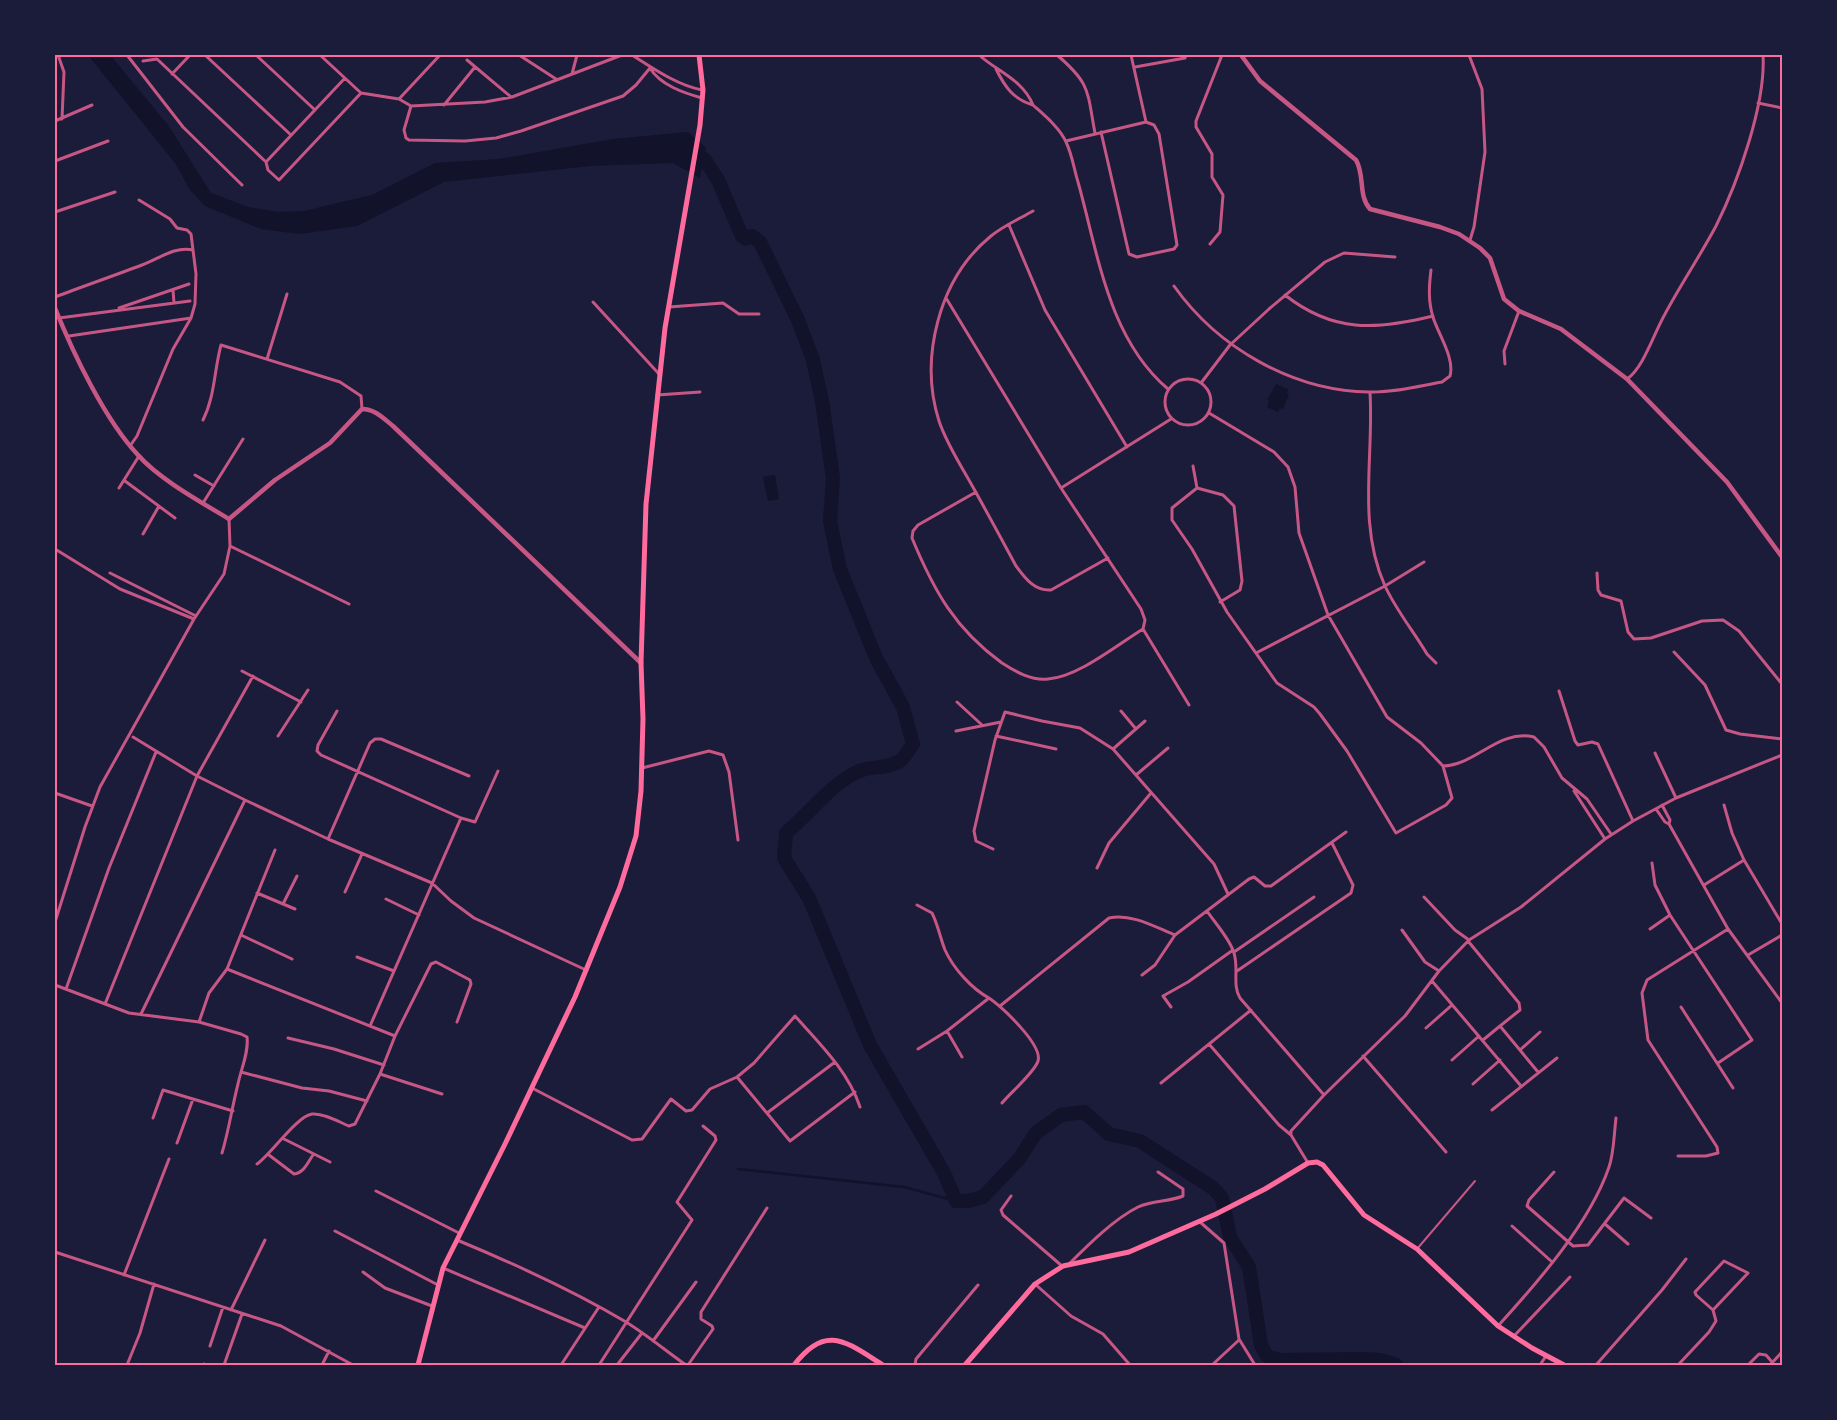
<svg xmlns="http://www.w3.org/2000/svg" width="1837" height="1420" font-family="'Roboto Condensed',sans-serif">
	<rect width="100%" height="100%" fill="#1b1b3a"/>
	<!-- water -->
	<path fill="#12122b" d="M88,55h22l58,70 43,68 37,14 30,5 26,-1 68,-16 63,-32 64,-4 114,-20 75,-7 18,16 -6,30 -27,-15 -83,3 -146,16 -87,44 -58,8 -38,-5 -56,-23 -15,-16 -15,-27z
		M1276,384l12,5 -1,4 2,1 -6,15 -3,-1 -2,4 -11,-5 2,-6 -2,-1z
		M775,475l4,24 -11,2 -5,-24z"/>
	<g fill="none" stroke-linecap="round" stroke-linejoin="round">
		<!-- stream -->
		<path stroke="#12122b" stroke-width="2.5" d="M738,1169l166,18 52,14"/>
		<!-- river -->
		<path stroke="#12122b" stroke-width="14" d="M689,149l16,11 13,20 24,56 4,3 6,-3 8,6 38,78 15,40 9,41 11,77 -3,43 10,48 36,89 27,49 10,37c-4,5 -7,12 -12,16 -12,10 -31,5 -44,12 -26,12 -49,43 -71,61l-2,25 25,40 61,147 74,128 12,28h12l15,-4 36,-38 17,-26 25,-18 23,-3 25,22 31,7 73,47 9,10 8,39 19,30 12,78 6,11 12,4 86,-1 15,1 16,5"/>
		<!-- service -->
		<path stroke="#c65784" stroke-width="2" d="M1417,1249l58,-68"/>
		<!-- minor -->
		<path stroke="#c65784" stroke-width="3" d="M58,55l6,17 -2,47
			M127,55l56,72 59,58
			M205,55l86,80
			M256,55l59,55
			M320,55l41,38 38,6 12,7 74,-4 27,-5 110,-42
			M519,55l37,24
			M632,55c22,14 45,30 70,35
			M979,55c19,17 44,25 54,50 -20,-6 -28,-18 -37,-36
			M1057,55c34,29 30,36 38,78
			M1131,55l15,67
			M1469,55l13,34 3,63 -11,75 -4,13
			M467,60l44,37
			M143,61l14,-2 109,103 2,8 11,10 82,-87
			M1135,67l50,-9 1,-3
			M650,68c10,17 34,25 52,30
			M172,74l18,-19
			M572,74l5,-19
			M399,99l41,-44
			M1758,103l24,5
			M444,105l31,-38
			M1033,105c11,10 27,23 33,37 6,12 8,27 12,40 20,71 30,156 90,207
			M411,106l-7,24 2,8 3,2 56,1 31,-3 25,-7 102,-35 13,-11 14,-17
			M55,121l37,-16
			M1066,141l80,-19 8,3 5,9 18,111 -3,4 -37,8 -8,-3 -28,-122
			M55,161l53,-20
			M266,162l79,-84
			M1033,211c-14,8 -30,15 -42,25 -52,42 -72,122 -52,185 8,24 23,46 35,68 14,25 28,51 42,77 9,12 18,25 35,24l57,-32
			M55,212l60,-20
			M1009,225l36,85 82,137
			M1210,244l10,-12 3,-37 -11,-18v-23l-16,-27v-6l26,-66
			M1174,286c44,62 119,105 195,106 24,1 50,-6 73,-10l8,-6c5,-18 -12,-42 -17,-59 -5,-16 -4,-31 -2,-47
			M173,290l1,13
			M1285,295c48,38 91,35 148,21
			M55,297c29,-11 58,-21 87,-32 17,-6 32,-19 51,-15
			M946,298l115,190 80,121 4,11 -2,9c-26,16 -65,48 -95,50 -16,2 -32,-7 -46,-16 -47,-34 -68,-72 -90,-125l1,-7 5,-6 58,-33
			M593,302l66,72
			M669,307l54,-4 16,11h20
			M119,308l70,-24
			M59,318l131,-17
			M69,336l122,-18
			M267,359l20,-65
			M1505,364l-1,-13 15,-40
			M1165 402a23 23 0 1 1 46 0a23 23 0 1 1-46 0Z
			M1627,379c17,-12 27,-46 38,-65 16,-30 35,-58 51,-88 22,-44 50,-123 47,-171
			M1201,383l29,-38 39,-36 56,-47 19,-9 51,4
			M1370,393c4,64 -13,131 15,193 11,24 29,46 42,68l9,9
			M657,395l43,-3
			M1209,413l65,39 14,15 7,20 4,46 29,82 59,102 34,26 22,23 9,32 -6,7 -50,28 -49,-82 -27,-37 -6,-7 -37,-24 -50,-71 -35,-63 -20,-29v-12l25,-20 26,7 11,11 8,75 -2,9 -20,12
			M203,420c12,-24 11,-49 18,-75l119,37 21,14 1,13
			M130,446l7,-10 36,-87 18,-31 4,-14 1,-30 -5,-40 -4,-4 -10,-2 -7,-9 -31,-19
			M1193,466l4,22
			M195,475l19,11
			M125,481l50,37
			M119,488l20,-32
			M1061,488l110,-69
			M203,503l40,-64
			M143,534l16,-28
			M230,546l119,58
			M55,549l65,40 74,30
			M110,573l86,43
			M1597,573l1,17 3,5 20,6 7,31 6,7 17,-1 51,-17 21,-1 16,11 43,53
			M1143,629l46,76
			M1674,652l31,33 21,45 14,4 42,5
			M1256,653l129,-67 39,-24
			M242,671l59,31
			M1559,691l16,50 3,4 14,-3 6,2 35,77
			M957,702l25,23
			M337,711l-19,34 -1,6 4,4 140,63 14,4 23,-51
			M1121,711l15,18
			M956,731l45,-9
			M278,736l30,-46
			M996,736l60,13
			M133,737l64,39 48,24 83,39 104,44 19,18 23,17 112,52
			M1113,749l32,-28
			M1655,753l21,45
			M1443,766c33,-1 55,-37 91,-29l10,10 18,31 25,21 24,35
			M642,768l67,-17 14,4 6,17 9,68
			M1136,775l32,-27
			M1574,791l31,48
			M55,793l37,13
			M1662,805l8,15 -1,4
			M1724,805l8,28 12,27 38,64
			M1656,809l9,13 4,2 59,105 54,74
			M328,839l42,-96 5,-4h6l88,37
			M993,849l-17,-8 -2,-10 21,-91 10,-28 37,9 38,7 33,21 101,115 14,30
			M1652,863l3,22 15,30 82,125 -34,23
			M1097,868l12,-25 42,-50
			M1704,885l40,-25
			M345,892l17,-38
			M257,893l38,16
			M1424,897l31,33 14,10
			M386,899l33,16
			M283,904l14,-28
			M917,905l15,8c6,12 8,24 13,37 8,18 27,39 44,48
			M1207,911c8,12 23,28 27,42 5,16 -2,32 6,45l84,97
			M55,922l30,-95 15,-40 94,-168 30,-45 6,-28 -1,-27
			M1650,929l20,-14
			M1402,930l23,32 14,9
			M241,935l51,24
			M1468,941l51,62 1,7 -20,16 38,46
			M1234,952l80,-55
			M1748,955l34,-20
			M357,957l37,14
			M227,969l168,67
			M1237,971l114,-78 2,-8 -21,-42
			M1142,975l13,-10 20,-30
			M1432,981l89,105
			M55,985l74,28 70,9 42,12 6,3c2,15 -6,32 -9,47 -6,23 -9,46 -16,69
			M66,989l43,-121 47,-116
			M105,1004l92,-228 56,-100
			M1000,1006l109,-88c22,-5 46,9 66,17l74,-56 5,-2 11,9h6l75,-54
			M1171,1007l-8,-11 25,-14 45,-32
			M1681,1007l52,81
			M141,1014l104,-214
			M199,1022l10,-29 18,-24 48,-119
			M370,1026l91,-208
			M1426,1028l26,-23
			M947,1031l15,26
			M288,1038l46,11 50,16
			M1483,1040l17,-14
			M1209,1044l70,81 12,10 17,28
			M918,1049l29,-18 42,-33c13,9 54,47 49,63 -3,11 -28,32 -36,42
			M1520,1050l20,-18
			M1363,1056l83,96
			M1452,1060l27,-24
			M241,1072l61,16 27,3 38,10
			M380,1074l62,20
			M737,1077l53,64 65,-49
			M1161,1083l90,-73
			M1473,1084l27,-24
			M532,1088l100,52 10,-1 29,-40 15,12 6,-1 18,-21 27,-12 17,-14 41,-47c25,28 53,55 65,91
			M1492,1110l65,-52
			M767,1113l68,-51
			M153,1118l10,-28 70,21
			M1291,1135v-4l33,-36 81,-79 34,-45 30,-31 52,-33 84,-68 28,-18 43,-23 106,-43
			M284,1139l46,23
			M177,1143l16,-44
			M269,1155l25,19c10,-1 14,-12 19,-19
			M1678,1156h28l12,-3 -1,-6 -69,-107 -6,-47 5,-13 81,-51
			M257,1164c14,-10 40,-48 55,-50 12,-1 27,8 37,12l6,-2 25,-50 15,-38 36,-72 5,-2 34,18 1,4 -14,38
			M1554,1172l-25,28 -2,6 46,40 15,-1 36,-47 27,20
			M376,1191l83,42
			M1011,1196l-10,14 2,5 59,51
			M1200,1222l24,21 15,96 16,26
			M1605,1224l23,20
			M1512,1226l39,35
			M335,1231l103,54
			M457,1240c58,24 115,50 169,82 21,13 40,29 60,43
			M55,1252l226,74 72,39
			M1069,1264c19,-19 45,-45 69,-57 15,-7 31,-5 45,-11v-7l-25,-17
			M443,1268l142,60
			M363,1272l22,16 47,18
			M124,1275l45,-116
			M1035,1284l36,32 32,18 27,31
			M231,1310l34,-70
			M1498,1326c39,-43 92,-103 111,-159 5,-14 5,-33 7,-49
			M1514,1336l56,-59
			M653,1341l43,-59
			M210,1346l13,-39
			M204,1364l2,1
			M127,1365l13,-32 14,-49
			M224,1365l18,-51
			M322,1365l7,-14
			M561,1365l38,-58
			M599,1365l93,-145 -15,-18 39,-62 -1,-4 -12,-10
			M617,1365l25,-32
			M688,1365l25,-36 -1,-3 -11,-7v-7l66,-104
			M915,1365l1,-6 62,-74
			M1212,1365l27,-25
			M1540,1365l6,-9
			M1596,1365l66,-75 24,-31
			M1678,1365l31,-33 7,-11 -3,-11 -17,-15 -1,-3 29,-31 24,12 -35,37
			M1748,1365l11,-11 7,1 6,7
			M1770,1365l12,-13"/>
		<!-- tertiary -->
		<path stroke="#c65784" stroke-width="4.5" d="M1241,55l19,26 96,79c9,15 2,36 14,49l70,18 19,7 21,14 10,10 14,41 15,12 42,18 66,50 100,103 55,75
			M55,308c18,45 50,112 83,147 21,24 63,47 91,64l46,-39 55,-37 32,-34c13,0 21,9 31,17l248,237"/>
		<!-- secondary -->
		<path stroke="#ff6b9d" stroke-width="5" d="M418,1365l25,-97 62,-124 70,-147 45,-110 16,-51 5,-45 2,-72 -2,-56 5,-159 19,-176 35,-203 3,-35 -4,-35
			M794,1365c32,-42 52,-23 89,0
			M965,1365l70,-81 28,-18 66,-14 87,-38 49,-25 43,-26 9,-1 6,3 41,50 53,34 81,77 34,22 32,17"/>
	</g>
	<!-- border -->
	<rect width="1837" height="1420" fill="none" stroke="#1b1b3a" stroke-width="112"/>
	<rect x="56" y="56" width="1725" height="1308" fill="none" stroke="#ff6b9d" stroke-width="2"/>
</svg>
